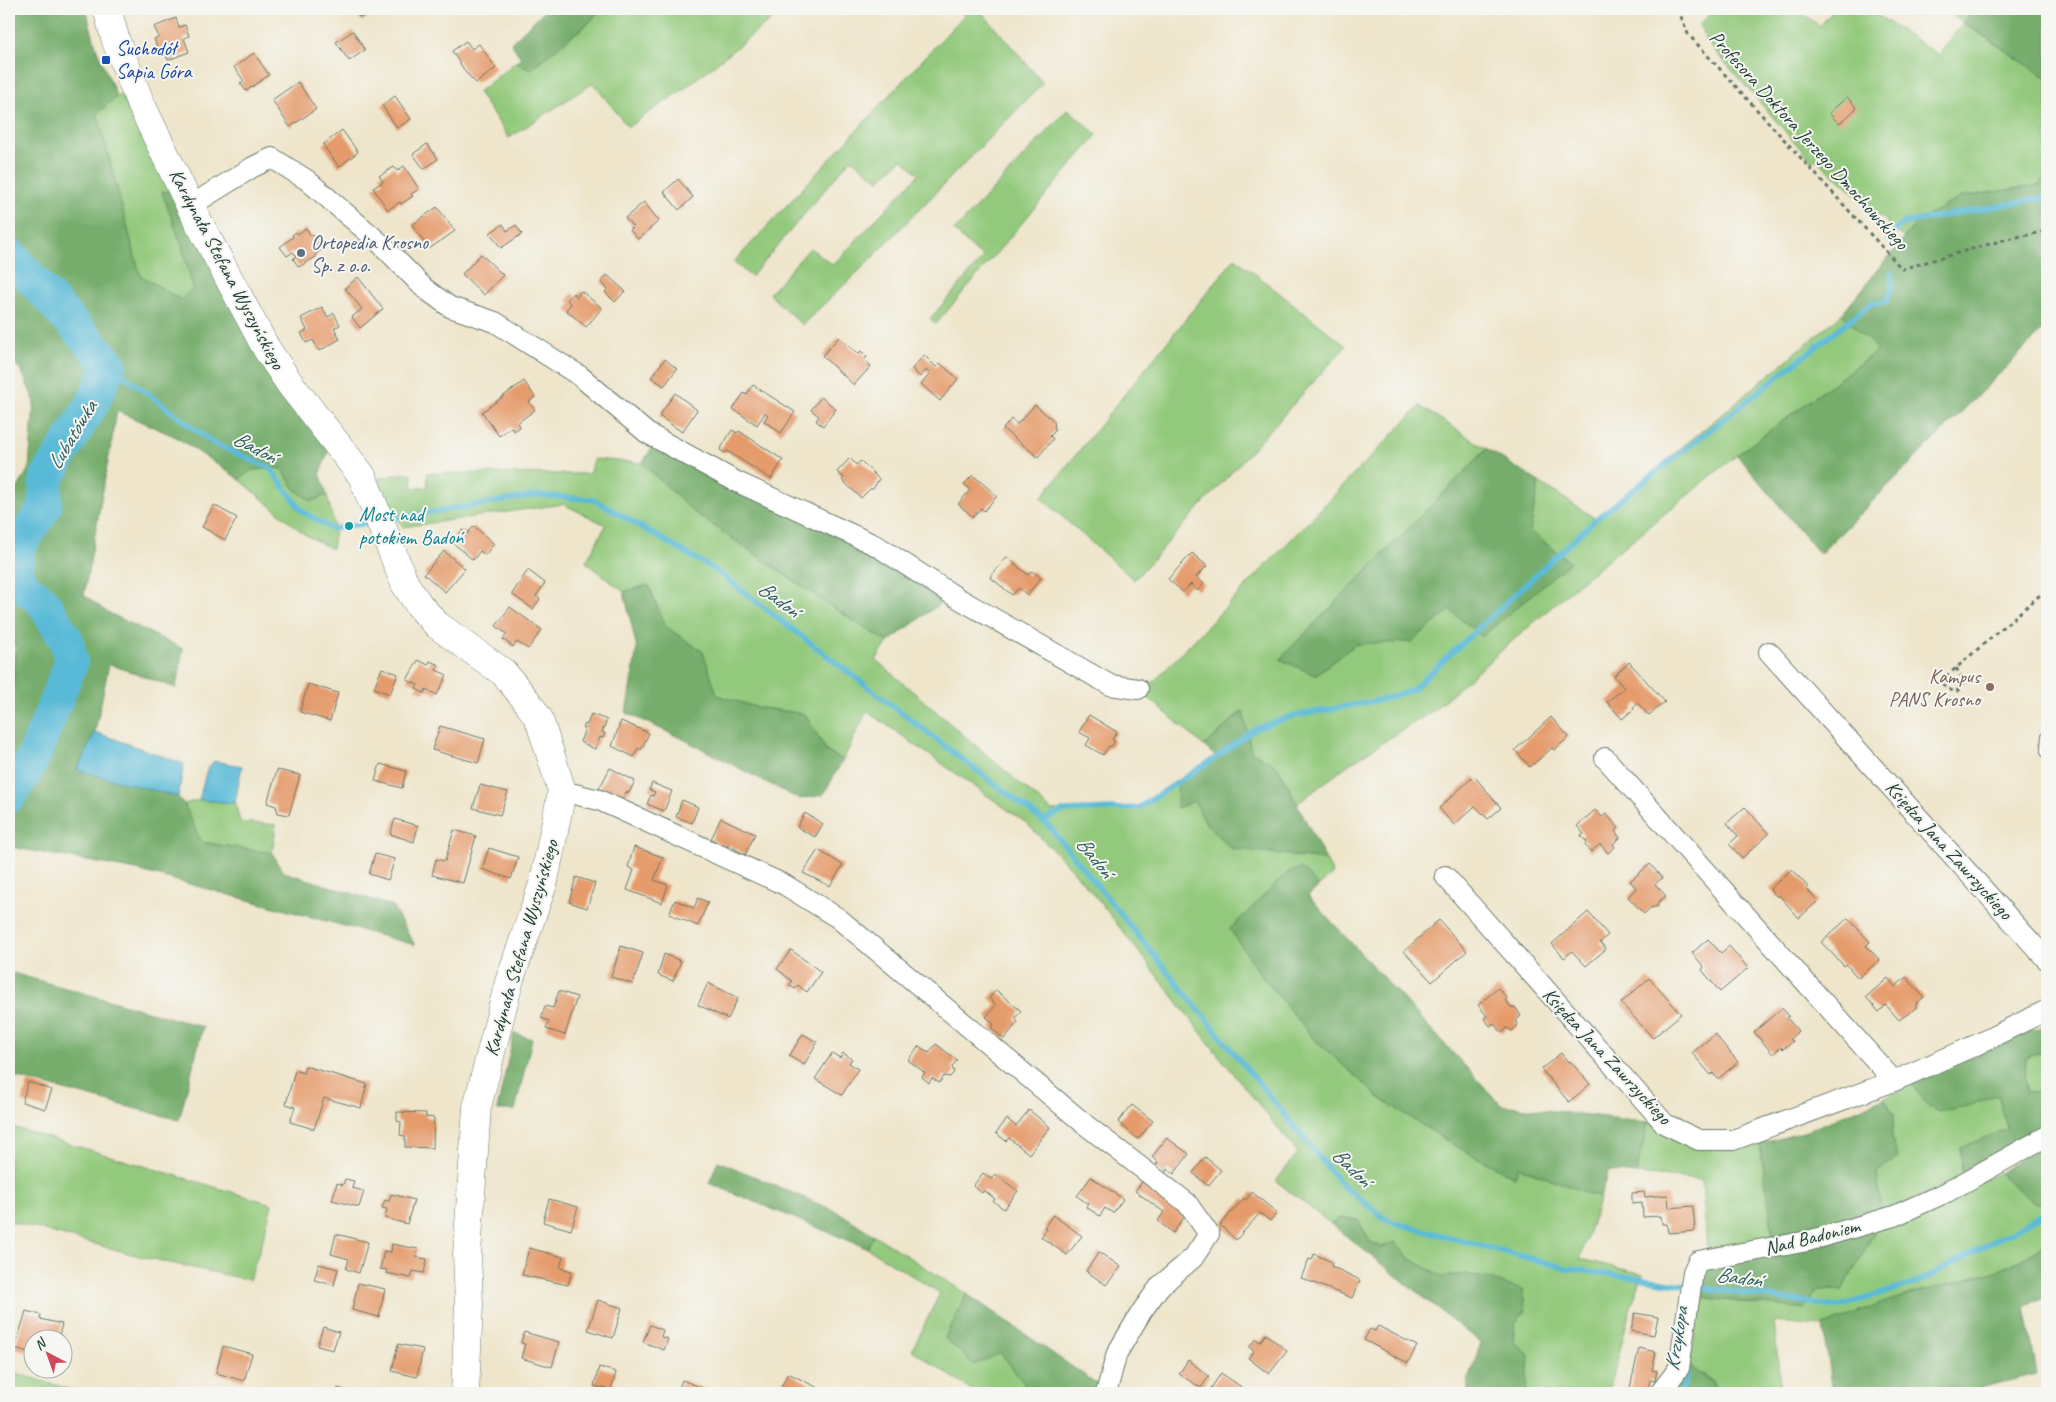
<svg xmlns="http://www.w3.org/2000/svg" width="2056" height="1402" font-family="Caveat,sans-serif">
	<rect width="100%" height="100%" fill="#f6f6f2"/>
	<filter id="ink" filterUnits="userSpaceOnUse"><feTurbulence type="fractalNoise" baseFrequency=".02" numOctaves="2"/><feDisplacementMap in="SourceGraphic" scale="10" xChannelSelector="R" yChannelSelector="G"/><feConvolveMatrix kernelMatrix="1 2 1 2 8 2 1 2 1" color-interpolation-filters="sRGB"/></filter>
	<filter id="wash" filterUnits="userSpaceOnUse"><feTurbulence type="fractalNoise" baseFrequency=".0096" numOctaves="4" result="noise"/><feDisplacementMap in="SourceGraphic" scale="20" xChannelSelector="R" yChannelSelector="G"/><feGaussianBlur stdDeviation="1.12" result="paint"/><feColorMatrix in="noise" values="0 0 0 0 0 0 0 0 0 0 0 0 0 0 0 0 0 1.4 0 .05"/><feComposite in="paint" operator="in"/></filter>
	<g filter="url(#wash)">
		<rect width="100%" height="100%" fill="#eee5cb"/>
		<!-- green -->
		<path fill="#93c97c" stroke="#598358" d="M599,9h186l-104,82 -53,36 -35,-44 -84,55 -31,-46 38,-30 13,8 62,-49z
			M970,9h9l64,74 -180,184 -61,58 -33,-31 41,-46 23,17 86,-91 -17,-15 -23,21 -28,-21 -100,118 -17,-15z
			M1715,9h81l24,17 14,-17h34l71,46 24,-32 -20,-14h32l-12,14 84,55v95l-7,12 -79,12 -43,24 -14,17 -88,-79 -4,3 -104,-119 -9,-18z
			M123,92l48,99 -9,1 20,54 11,42 -12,12 -41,-25 -43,-163z
			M1068,109l29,26 -161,189 -6,-5 53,-61 -29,-27z
			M1235,258l111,88 -212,234 -93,-82z
			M1842,314l36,36 -141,105 -159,129 -147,128 -82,52 -52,40 -19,-37 -27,-16 -9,-40 -38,35 -61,-53 277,-287 67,43 -207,210 35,16 41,-31 55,-3 39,-31 119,-49 -40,-30 10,-49 57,37z
			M594,459l48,4 53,50 143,98 50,31 -12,18 176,151 86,-3 40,-26v26l16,-7 13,24 84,31 35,4 7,14 -14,12 -18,-18 -71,61 32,47 51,62 68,61 71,45 62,33 5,-10 81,31 -20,61 63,15 -13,36 -21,83h-83l-13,-53 2,-16 11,-14 -61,-36 -22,3 -34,-19 -13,-15 -15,4 -11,-5 -12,-22 -17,-2 -10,6 -55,-43 22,-28 -82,-101 -109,-141 -35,-42 -47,-47 -158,-111 -24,49 -16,-8 -22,-38 -50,-7 -38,-12 -14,-43 -38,-26 -16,-41 -25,7 -38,-30 20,-37 -43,-21 -160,23 -26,-48 23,-5h12l1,14 15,-1 -1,-14 162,1z
			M281,468l14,21 16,12 16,-6 8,34 -3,20 -28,-15 -65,-55 13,-9z
			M16,642l-7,91v-89z
			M199,800l36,3 5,19 36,3 -4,28 -71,-11 -17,-38z
			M2047,1050v29l-4,3 4,9 -21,1 -1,-34z
			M1911,1083l13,19 44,4 30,-12 9,34 -46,20 1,31 -81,34 -4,-42 21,-13 -6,-20 2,-23 -10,-17z
			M1648,1122l81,27 31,-5 14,98 -67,9 -5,-71 -66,-6z
			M9,1126l263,78 -10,39 -13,37 -106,-23 -134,-36z
			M1999,1173l36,31 12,-5v41l-7,9 -40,21 -92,25 -85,31 -49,-4 7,71h-65l-3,-12 -24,-15 12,-69 67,9 49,-16h25l35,-62z
			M874,1235l93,59 -22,44 56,15 30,40h-55l-64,-43 28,-57 -73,-45z
			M9,1371l73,22h-73z"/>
		<!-- forest -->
		<path fill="#76ad6c" stroke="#4a7550" d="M9,9h77l10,38 21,50 -20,16 43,162 41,25 12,-12 -11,-42 -20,-54 9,-1 158,259 -9,23 7,22 -16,6 -16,-12 -14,-21 -29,2 -13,9 -63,-42 -59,-26 -33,184 23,17 76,37 -7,39 -67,-24 -14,68 -18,37 101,28 6,7 17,38 71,11 12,19 108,34 23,39 -278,-75 -126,-23 -2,2v-116l7,-90 -7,1v-140l20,-36 5,-67 -13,-32 -12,-8z
			M354,9h24l-16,11z
			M546,9h53l-8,12 -62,49 -13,-8 5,-4 -10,-15z
			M1975,9h72v69l-84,-56z
			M2047,173v153l-227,228 -83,-99 141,-105 -36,-36 76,-93 43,-24 79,-12z
			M654,445l216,108 76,46 -58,43 -50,-31 -143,-98 -53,-50z
			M1487,449l52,33 -9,49 40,31 -88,75 -32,-27 -39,32 -55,2 -41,31 -35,-16z
			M648,585l17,41 38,26 14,43 38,12 50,7 22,38 16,8 -20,35 -24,4 -114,-59 -59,-27 11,-65 -13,-56z
			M1243,711l8,40 27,16 48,93 -96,-12 -23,-23 -13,-24 -17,7 1,-26 38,-25 -12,-11z
			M1301,868l18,18 -11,10 193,209 147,17 -12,52 -28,-3 -8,27 -81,-31 -4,10 -63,-33 -71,-45 -68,-61 -51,-62 -32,-47 58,-57z
			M9,972l194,55 -24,93 -168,-44 -2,-15z
			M2047,1024v26l-22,8 1,34 21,-1v38l-85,50 -1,-31 46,-20 -9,-34 -30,12 -30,6 -14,-10 -13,-19z
			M514,1033l18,6 -17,71h-18z
			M1884,1098l10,17 -2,23 6,20 -21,13 4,42 -107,29 -14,-98 47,-13z
			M2047,1141v58l-12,5 -36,-31z
			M718,1161l122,52 34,22 -7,13 -158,-65z
			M1341,1218l17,2 12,22 11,5 15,-5 13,16 34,19 22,-3 25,5 32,11 4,20 -11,14 -2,16 16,15 -3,38h-58v-14l13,-36 -150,-119z
			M1877,1228l-35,62h-24l-14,19 -103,-12 1,-27z
			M2047,1240v58l-22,7 12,69 -78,19h-127l-9,-67c29,-11 58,-23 87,-32 38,-11 113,-22 137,-54z
			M967,1294l133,92 -2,7h-67l-30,-40 -27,12 -29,-27z
			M1689,1366l24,15 3,12h-49z"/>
		<!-- water -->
		<path fill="#58bad7" stroke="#3c7c86" d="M95,732l89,32 -6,33 -101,-27z
			M214,761l28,5 -7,37 -36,-3 8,-31z"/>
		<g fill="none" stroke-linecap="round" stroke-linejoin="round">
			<!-- stream -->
			<path stroke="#58bad7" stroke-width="5.5" d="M1888,239l15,-16 144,-26
				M110,365l103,78 57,25 32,43 30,18 40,-7
				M388,519l150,-24 57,5 120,70 332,254 294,360 47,37 178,47 271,39 80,-24 130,-71
				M1043,821l19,-10 76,-3 79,-51 38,-28 34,-12 91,-17 32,-10 184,-171 276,-216 14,-1 6,-14 -1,-15
				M1677,1393l8,-9 2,-15"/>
			<!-- river -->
			<path stroke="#58bad7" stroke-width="34" d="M9,254l101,111 -18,39 -46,75 -1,28 -28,43v31l26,21 24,39 4,22 -40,100 -22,33"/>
		</g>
		<g id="blocks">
			<!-- building -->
			<path fill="#e59b6c" d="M176,18l3,9 6,-2 4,11 -5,2 5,14 -21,8 -5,-11 -5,1 -4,-11 5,-2 -5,-10z
				M353,31l12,19 -16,11 -13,-19z
				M466,41l6,8 7,-5 17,24 -20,15 -10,-10 -14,-22z
				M254,53l15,22 -23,16 -6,-8 4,-2 -10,-14z
				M298,82l18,27 -26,18 -18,-27z
				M395,96l16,23 -14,9 -15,-23z
				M1847,97l10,11 -18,16 -10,-11z
				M342,130l16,22 -19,15 -16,-22z
				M427,144l11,15 -14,10 -11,-15z
				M404,166l15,23 -8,5 2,2 -12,8 -1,-2 -12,8 -15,-22 10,-6 -4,-6 15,-9 3,4z
				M678,179l15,18 -14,13 -15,-18z
				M644,202l15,19 -21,18 -8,-9 3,-3 -8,-9z
				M437,207l18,24 -26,18 -17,-24z
				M503,224l4,7 9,-6 6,9 -21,14 -11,-15z
				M306,228l5,8 2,-1 8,15 -6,5 1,2 -17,10 -6,-8 3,-3 -3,-4 -6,4 -7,-9 13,-10 -1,-2 4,-3 2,2z
				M481,254l22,21 -19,20 -22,-21z
				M607,275l18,16 -10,11 -10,-10 3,-3 -7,-7z
				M358,277l25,32 -23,19 -8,-11 10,-8 -17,-21z
				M581,291l21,17 -16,19 -20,-17 5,-6 -4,-4 6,-7 4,4z
				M322,307l6,10 6,-4 6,12 -6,3 6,11 -21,12 -6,-11 -7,3 -5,-10 6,-3 -6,-12z
				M839,337l19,17 3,-3 6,6 -3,3 7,6 -17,19 -32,-29z
				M924,355l12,12 4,-4 18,16 -18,22 -19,-17 9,-10 -4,-4 -6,7 -8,-8z
				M665,359l12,10 -13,17 -13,-9z
				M524,381l11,16 -6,5 6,8 -18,13 3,4 -6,4 -3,-4 -12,9 -17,-24z
				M753,385l42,27 -14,21 -17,-12 4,-6 -3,-2 -8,12 -24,-16 11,-16 2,2z
				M675,393l22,17 -15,22 -23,-16z
				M821,397l15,12 -13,17 -7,-5 3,-5 -8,-6z
				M1035,405l19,16 1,10 -5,5 3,3 -15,18 -35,-28 8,-10 6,5z
				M732,430l5,3 2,-2 44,29 -12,19 -44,-28 -2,2 -5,-3z
				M850,458l6,7 5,-4 18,18 -6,10h-3l-9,9 -19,-18 2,-2 -7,-6z
				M973,475l24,21 -13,15 -3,-3 -8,9 -15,-13 12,-14 -6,-6z
				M214,505l23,13 -12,22 -23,-13z
				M474,526l20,18 -9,11 -5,-4 -7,9 -21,-18 10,-12 5,4z
				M444,551l21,18 -20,23 -21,-18z
				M1192,553l15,13 -11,11 8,7 -7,7 -6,-7 -8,8 -15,-13z
				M1007,557l21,18 4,-4 9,7 -14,17 -8,-7 -7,7 -22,-18z
				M528,570l17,13 -9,13 4,3 -7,10 -21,-15z
				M510,607l32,23 -14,19 -11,-7 -4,5 -10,-8 4,-5 -11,-8z
				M418,660l10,5 2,-4 9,4 -3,5 11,5 -10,20 -11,-6 -2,4 -8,-4 2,-4 -11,-5z
				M1629,662l36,40 -16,13 -12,-12 -4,5 1,1 -12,10 -15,-17 17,-14 -10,-12z
				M382,668l16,6 -8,20 -16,-6z
				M308,684l30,9 -8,28 -30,-9z
				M591,714l16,6 -5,12 3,1 -2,5 -3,-1 -5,12 -15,-7 5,-13 -2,-1 2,-4 2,1z
				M1089,715l28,17 -5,7 3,2 -4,6 -2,-1 -6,9 -17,-10 4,-7 -11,-6z
				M1551,717l18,20 -15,13 -2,-2 -22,19 -15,-17z
				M621,721l28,12 -8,17 -3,-2 -4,9 -22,-11z
				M440,726l45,13 -7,24 -46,-13z
				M380,764l26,7 -4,17 -27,-7z
				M610,768l25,13 -6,12 -3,-1 -4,8 -23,-11z
				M277,770l23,5 -11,40 -11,-2 -2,-7 -9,-3z
				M1474,776l27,32 -13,11 -13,-13 -21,19 -15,-17z
				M652,783l20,8 -8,20 -17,-7 4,-9 2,1 2,-4 -6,-2z
				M480,785l28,7 -8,23 -27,-7z
				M682,800l16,7 -6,16 -16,-6z
				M1745,807l24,27 -27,24 -13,-14 9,-8 -11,-13z
				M1595,810l7,7 4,-3 13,14 -4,3 5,7 -7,6 2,3 -7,6 -8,-9 -9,8 -6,-7 2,-3 -6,-6 3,-2 -7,-8z
				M805,813l18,11 -8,13 -18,-10z
				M721,818l34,16 -10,21 -17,-11 -1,3 -16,-8z
				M395,819l23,7 -4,16 -24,-8z
				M454,830l22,6 -13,47 -31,-8 4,-16 9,2z
				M634,847l29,10 -9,23 14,5 -6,18 -35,-13 7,-20 -6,-3z
				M489,848l29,9 -7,22 -29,-10z
				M818,850l25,15 -13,21 -27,-13z
				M375,854l20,5 -7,21 -19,-6z
				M1650,864l12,14 -7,6 11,12 -8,6v4l-8,2 -6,6 -16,-17 8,-9 -6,-7z
				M1792,869l16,18 -2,1 12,13 -19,17 -20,-23 -2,2 -7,-8z
				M576,877l19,6 -8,25 -18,-6z
				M698,898l10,4 -10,24 -29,-12 6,-14 19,8z
				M1588,912l20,23 -8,7 6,7 -20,17 -14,-15 -8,7 -12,-14z
				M1848,918l22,24 -4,4 14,14 -22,18 -12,-14 -2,2 -23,-24z
				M1439,920l28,31 -35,31 -28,-31z
				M1708,939l13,14 8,-7 19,22 -28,24 -18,-22 2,-3 -12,-14z
				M621,946l22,7 -10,31 -22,-7z
				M791,950l30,22 -14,20 -9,-7 -3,4 -6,-4 3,-4 -15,-12z
				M664,954l17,7 -8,20 -15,-6z
				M1906,977l18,20 -8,7v4l-17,12 -13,-15 -7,7 -13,-15 22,-19 7,9z
				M1649,978l32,36 -28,24 -32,-35z
				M708,983l30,15 -10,21 -30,-14z
				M1498,988l9,10 -2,2 6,7 5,1 5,8 -6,5 2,2 -1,4 -4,4 -5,-3 -5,5 -9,-10 -3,3 -6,-8 3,-2 -9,-11z
				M996,990l25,21 -6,7 3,4 -14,17 -13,-11 3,-4 -8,-7 10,-12 -7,-7z
				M559,991l18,6 -12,38 -19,-6 3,-8 -8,-3 4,-12 8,2z
				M1782,1008l7,8 -2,2 11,13 -8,8 3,2 -10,8 -2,-2 -8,7 -19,-22z
				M803,1034l14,8 -13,23 -15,-9z
				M1715,1034l23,28 -20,17 -5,-6 -2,2 -19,-22z
				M936,1044l21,16 -5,7 2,5 -4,5 -6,-1 -5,7 -7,-5 -3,5 -7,-6 3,-4 -17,-13 11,-14 10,7z
				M832,1053l8,5 3,-5 9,6 -3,4 9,6 -16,26 -27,-16z
				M1561,1053l7,9 2,-1 20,23 -21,18 -28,-33z
				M305,1066l62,18 -6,24 -37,-10 -10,31 -24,-7 5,-15 -9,-3 9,-34 8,3z
				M28,1082l24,8 -7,19 -23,-7z
				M1132,1105l21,16 -15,18 -20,-17z
				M1029,1110l21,17 -21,27 -20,-16 -3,3 -10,-8 11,-14 9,7z
				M397,1112l29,1v4l8,1 -1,30 -28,-1v-11l-5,-1 1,-13 -4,-1z
				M1167,1138l22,16 -15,20 -7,-5 -3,5 -9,-7 3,-5 -6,-5z
				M1205,1157l16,13 -13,16 -15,-13z
				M983,1173l8,6 4,-5 23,17 -14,18 -11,-8 2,-2 -11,-9 -2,3 -9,-7z
				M1091,1177l32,22 -10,14 -8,-5 -5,8 -14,-9 2,-3 -11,-8z
				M345,1179l9,2 -2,7 12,3 -5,16 -27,-7 5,-17 6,2z
				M1143,1181l44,32 -14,20 -15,-12 6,-9 -29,-21z
				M1252,1192l25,21 -7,8 -10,-8 -24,27 -16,-15 24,-27 2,2z
				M1644,1192l1,5 23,-2 1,13 24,-2 2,25 -27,2 -1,-9h-5l-1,-8 -18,1 -1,-14 -10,1v-11z
				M391,1194l23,6 -7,24 -22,-6 2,-9 -5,-1 3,-8 4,1z
				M549,1199l29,8 -7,23 -28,-8z
				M1053,1215l29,21 -15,19 -26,-18 6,-8 -3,-2z
				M336,1234l32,8 -9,31 -13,-4 3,-10 -18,-5z
				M392,1244l26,5 -2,8 11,2 -3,14 -11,-2 -2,7 -25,-5 1,-3 -7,-1 4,-18 7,1z
				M529,1248l34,9 -3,11 12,3 -4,14 -46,-10z
				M1099,1252l22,15 -15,18 -20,-14z
				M1314,1254l18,8 -1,4 29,14 -8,18 -51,-20 8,-19 3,1z
				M319,1264l19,5 -4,16 -20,-5z
				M358,1283l27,6 -6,28 -27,-7z
				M598,1300l24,8 -9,30 -25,-8z
				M26,1311l15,4 -1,4 22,5 -3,11 3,1 -1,4h-29v13l-17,-5z
				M1635,1313l23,4 -4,18 -23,-4z
				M650,1325l13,5 -2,7 7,2 -4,11 -21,-8z
				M1378,1326l39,20 -9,17 -44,-23 6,-11 5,2z
				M323,1327l16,5 -6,18 -16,-4z
				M524,1332l35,10 -7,25 -31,-9 4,-14 -4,-1z
				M1266,1334l21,17 -18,23 -21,-16 6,-7 -5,-4 7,-8 4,3z
				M398,1344l25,5 -6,28 -25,-6z
				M223,1346l29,8 -8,27 -28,-8z
				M1639,1348l17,4 -4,18 5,1 -2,10 -5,-1 -2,11 -18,-3z
				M1188,1360l21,16 -8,12 -22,-14z
				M599,1367l17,5 -5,18 -17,-4z
				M788,1373l40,20h-50z
				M1221,1373l22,15 -4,5h-31z
				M682,1380l26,10 -2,3h-29z
				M338,1388l17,5h-19z"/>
		</g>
	</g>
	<g filter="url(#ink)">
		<use href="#blocks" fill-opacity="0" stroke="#677869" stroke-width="1"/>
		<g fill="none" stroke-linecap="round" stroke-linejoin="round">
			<!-- lane casing -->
			<g stroke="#677869" stroke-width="12">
				<path id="lane" d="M2047,736l-1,15 1,2"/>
			</g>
			<!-- street casing -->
			<g stroke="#677869" stroke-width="22">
				<path id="street" d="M190,206l63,-39 19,-9 35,22 73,63 44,45 26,19 45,15 85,54 67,57 88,48 142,65 79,51 154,88 28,4
					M1769,652l278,308
					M1605,758l289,323
					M562,791l37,9 186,85 53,33 249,208 100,77 22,31 -16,24 -33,28 -18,25 -25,42 -11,40
					M1445,876l220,248 34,16h34l161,-59 82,-36 71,-35
					M1660,1393l19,-25 14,-96 5,-11 110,-20 86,-25 53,-24 100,-56"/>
			</g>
			<!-- secondary casing -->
			<g stroke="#677869" stroke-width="29">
				<path id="secondary" d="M107,9l9,32 24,61 50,104 76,142 24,36 72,92 43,108 14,21 18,20 67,48 22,27 13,19 23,72 -18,90 -35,101 -32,125 -10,147 2,50 -4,89"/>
			</g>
			<!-- path -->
			<path stroke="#677869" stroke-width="3" stroke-dasharray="4 4" stroke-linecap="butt" d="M1678,9l10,25 214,235 105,-30 40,-8
				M1956,668l7,11 -1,7 -6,6 -8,-3 -8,-7 107,-93"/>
			<!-- lane -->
			<use href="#lane" stroke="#fff" stroke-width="10"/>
			<!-- street -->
			<use href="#street" stroke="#fff" stroke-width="20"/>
			<!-- secondary -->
			<use href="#secondary" stroke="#fff" stroke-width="28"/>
		</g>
	</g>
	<!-- markers -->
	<rect fill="#1a4fb4" stroke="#f6f6f2" stroke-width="2" x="101" y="55" width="10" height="10" rx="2.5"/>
	<circle fill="#5c6f8a" stroke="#f6f6f2" stroke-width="2" cx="301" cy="253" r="5"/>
	<circle fill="#0f9aa8" stroke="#f6f6f2" stroke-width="2" cx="349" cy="526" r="5"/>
	<circle fill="#8d6e63" stroke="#f6f6f2" stroke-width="2" cx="1990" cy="687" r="5"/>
	<g text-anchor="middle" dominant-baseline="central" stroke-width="4" stroke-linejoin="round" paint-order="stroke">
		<!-- transit labels -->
		<g font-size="20" fill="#164399" stroke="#f6f6f2" text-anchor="start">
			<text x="116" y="48">Suchodół<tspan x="116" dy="23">Sapia Góra</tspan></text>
		</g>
		<!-- street labels -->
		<g font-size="20" fill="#1f3d34" stroke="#f6f6f2">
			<text transform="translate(1809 140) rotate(48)">Profesora Doktora Jerzego Dmochowskiego</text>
			<text transform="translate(227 269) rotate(62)">Kardynała Stefana Wyszyńskiego</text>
			<text transform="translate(1949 850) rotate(48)">Księdza Jana Zawrzyckiego</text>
			<text transform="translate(521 948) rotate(-74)">Kardynała Stefana Wyszyńskiego</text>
			<text transform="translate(1607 1056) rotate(47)">Księdza Jana Zawrzyckiego</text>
			<text transform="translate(1812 1237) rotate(-14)">Nad Badoniem</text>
		</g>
		<!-- service labels -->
		<g font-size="20" fill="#4e5e75" stroke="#f6f6f2" text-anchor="start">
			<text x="311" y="242">Ortopedia Krosno<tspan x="311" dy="23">Sp. z o.o.</tspan></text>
		</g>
		<!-- culture labels -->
		<g font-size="20" fill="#0d838f" stroke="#f6f6f2" text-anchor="start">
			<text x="359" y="514">Most nad<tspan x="359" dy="23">potokiem Badoń</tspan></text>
		</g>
		<!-- education labels -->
		<g font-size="20" fill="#785e54" stroke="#f6f6f2" text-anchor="end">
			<text x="1980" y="676">Kampus<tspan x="1980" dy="23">PANS Krosno</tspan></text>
		</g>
		<!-- water labels -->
		<g font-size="21" font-style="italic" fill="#2d5c5d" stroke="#f6f6f2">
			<text transform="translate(72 435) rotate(-59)">Lubatówka</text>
			<text transform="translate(255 447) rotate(28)">Badoń</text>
			<text transform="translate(779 599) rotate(37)">Badoń</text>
			<text transform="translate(1095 857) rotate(51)">Badoń</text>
			<text transform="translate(1352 1167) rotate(45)">Badoń</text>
			<text transform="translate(1739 1277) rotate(8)">Badoń</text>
			<text transform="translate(1676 1339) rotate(-81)">Krzykopa</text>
		</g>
	</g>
	<!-- margin -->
	<rect width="2056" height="1402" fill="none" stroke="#f6f6f2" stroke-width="30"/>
	<!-- north arrow -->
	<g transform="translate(48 1354) rotate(319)"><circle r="24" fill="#f6f6f2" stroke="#a0aca6"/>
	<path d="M0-4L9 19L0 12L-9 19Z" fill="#d1495b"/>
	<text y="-8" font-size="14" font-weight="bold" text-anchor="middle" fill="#1f3d34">N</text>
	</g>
</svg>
